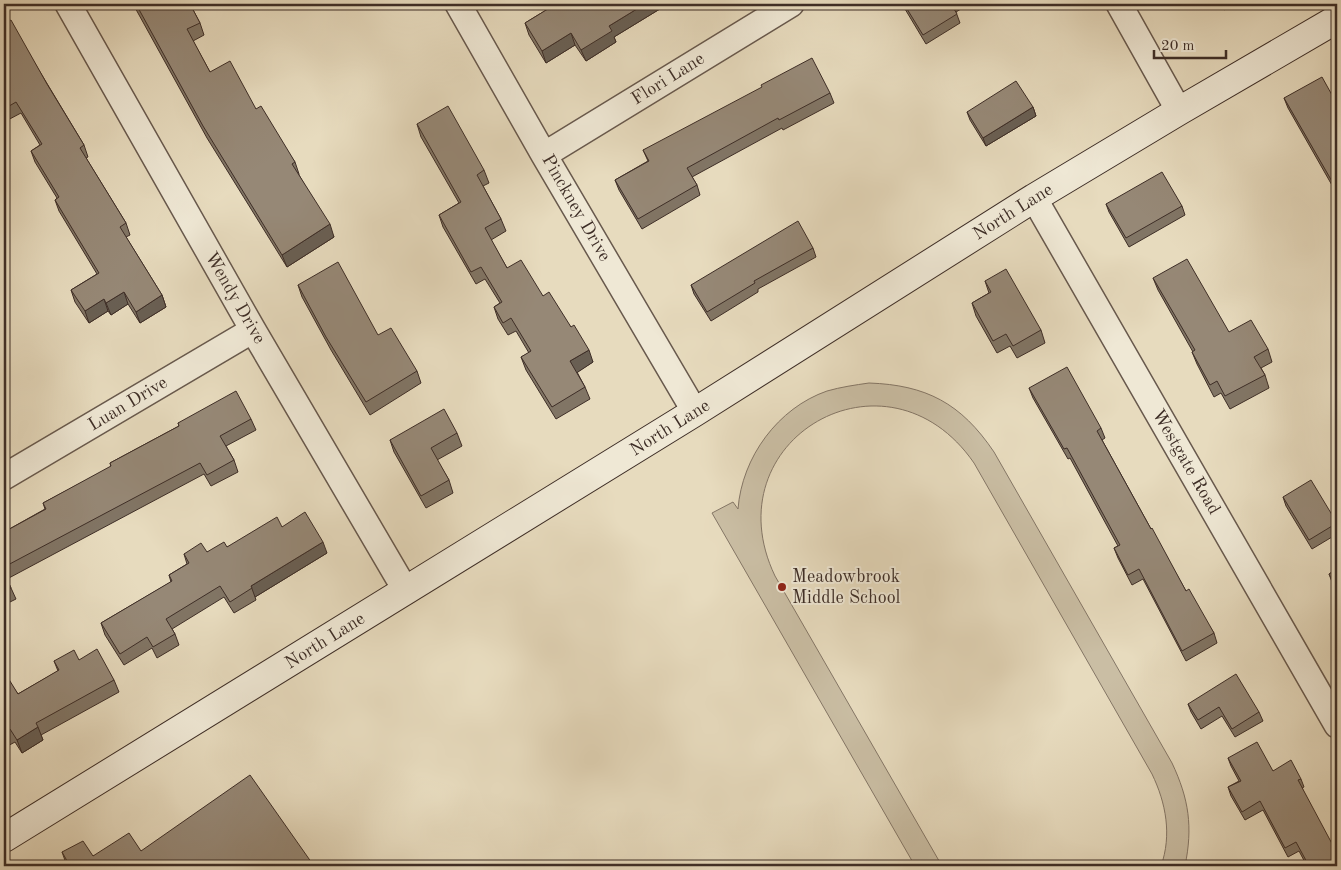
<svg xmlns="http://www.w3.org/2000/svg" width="1341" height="870" font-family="'Old Standard TT',serif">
	<rect width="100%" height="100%" fill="#e7dbbe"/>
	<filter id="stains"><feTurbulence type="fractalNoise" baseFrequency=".004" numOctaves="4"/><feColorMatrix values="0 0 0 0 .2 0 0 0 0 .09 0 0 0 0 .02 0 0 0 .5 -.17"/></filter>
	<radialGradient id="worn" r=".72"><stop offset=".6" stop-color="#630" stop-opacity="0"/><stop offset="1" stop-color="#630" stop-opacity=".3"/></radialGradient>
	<!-- garden -->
	<path fill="#cabea4" stroke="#847666" d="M869,383c57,2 92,20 125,69l178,311c17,36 21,64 13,103h-24c11,-31 5,-63 -9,-92l-178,-311c-87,-126 -264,-23 -199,113l167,290h-27l-203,-353 21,-11 5,7c4,-52 40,-101 89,-118 14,-4 28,-6 42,-8z"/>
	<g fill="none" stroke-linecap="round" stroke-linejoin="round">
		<!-- street casing -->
		<g stroke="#68594d" stroke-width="28">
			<path id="street" d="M68,4l185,326 153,261
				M458,4l86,151 151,257
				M1119,4l60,107
				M544,155l247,-151
				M1034,198l303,527
				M4,477l249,-147"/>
		</g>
		<!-- secondary casing -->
		<g stroke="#3e2e27" stroke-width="30">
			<path id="secondary" d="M4,838l691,-426 339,-214 145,-87 158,-92"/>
		</g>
		<!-- street -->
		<use href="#street" stroke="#efe8d5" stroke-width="25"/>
		<!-- secondary -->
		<use href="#secondary" stroke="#efe8d5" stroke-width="28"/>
	</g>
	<!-- wall -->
	<path fill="#817565" stroke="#3e2e27" d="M133,4h57l10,19 4,12 -11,6 17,31 46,37 39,53 4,12v1l35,62 -47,30 -80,-129z
		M556,4h112l-54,33 2,5 -30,19 -11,-16 -29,18 -17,-28 -4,-12z
		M902,4h67l-13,8 4,11 -34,21z
		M1217,4h14l-6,6z
		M4,12l80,133 4,12 -2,1 40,65 4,12 -4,2 36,58 4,12 -26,16 -12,-19 -17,11 -3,-4 -19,12 -14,-21 -4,-12 26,-16 -38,-63 -4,-11 2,-2 -22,-36 -4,-11 9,-6 -19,-32 -17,9z
		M830,93l4,10 -51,27 -1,-2 -90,49 5,8 3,10 -58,34 -23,-39 -4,-10 33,-19 -5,-11z
		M1284,98l53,6v90l-49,-86z
		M1033,107l3,9 -50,30 -16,-26 -3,-8z
		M417,124l67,46 5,13 -6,3 18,33 5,12 -15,9 16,28 36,28 28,31 22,35 -16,10 8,15 5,12 -34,20 -30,-49 -5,-13 8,-4 -13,-22 -8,4 -10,-16 -4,-12 6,-4 -15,-24 -9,5 -33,-57 -4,-12 20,-12 -38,-66z
		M1106,204l76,2 3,9 -56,32 -20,-35z
		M813,248l3,9 -58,32v3l-47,29 -17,-27 -3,-9z
		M1153,278l76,54 39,17 4,13 -11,6 4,7 4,13 -39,21 -9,-16 -7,4 -17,-33 -5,-12h1l-35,-62z
		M985,281l56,49 4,13 -28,15 -7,-12 -13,7 -21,-37 -4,-13 17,-10z
		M298,285l119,86 4,12 -51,32 -39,-65 -29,-53z
		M1029,388l72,40 4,10 -3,2 49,89 35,62 28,42 3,10 -31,18 -43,-82 -11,6 -14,-27 -4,-10 4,-2 -48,-88 -2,1 -35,-61z
		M251,419l5,11 -30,16 8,14 4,12 -27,14 -7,-12 -197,105 4,9 5,11 -12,6v-73l41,-23 -2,-6 68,-36 -1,-4 69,-37 -1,-3z
		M457,433l5,13 -25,14 12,20 4,13 -27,15 -32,-56 -4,-12z
		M1283,497l54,26v11l-25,15 -26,-43z
		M282,527l45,26 -72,44 1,3 -22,13 -10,-16 -52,32 3,5 4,11 -22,13 -5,-10 -28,17 -19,-30 -4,-12 70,-41 -2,-7 18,-11 -3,-10 23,-2 20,-5z
		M1337,569v23l-5,-10 -3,-8z
		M79,660l35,20 5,12 -78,43 2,5 -21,13 -7,-11 -11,6v-74l14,20 40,-23 -4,-10z
		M1188,704l71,8 4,9 -28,16 -13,-21 -21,13 -10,-17z
		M1228,758l73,21 3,8 -2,1 35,78h-30l-8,-15 -11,6 -25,-47 -18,10 -14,-24 -3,-9 11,-6 -8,-15z
		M141,851l173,15h-247l-5,-14 31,4z"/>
	<!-- shaded-wall -->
	<path fill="#695f53" stroke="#3e2e27" d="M645,4h23l-54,33 2,5 -30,19 -5,-11 28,-24z
		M1222,4h9l-6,6z
		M571,33l4,12 -29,18 -4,-12z
		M1033,107l3,9 -50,30 -3,-8z
		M330,224l4,13 -47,30 -5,-12z
		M124,292l4,12 -17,11 -5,-12z
		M162,295l4,12 -26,16 -4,-11z
		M104,299l4,12 -19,12 -4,-12z
		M589,350l4,12 -18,12 -5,-13z
		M323,542l4,11 -72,44 -4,-11z
		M38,727l5,13 -21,13 -5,-13z"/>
	<!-- building -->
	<path fill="#968876" stroke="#3e2e27" d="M136,4h54l10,19 -13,6 23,43 20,-11 26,48 5,-3 34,56 -3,2 38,60 -48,31 -79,-129z
		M556,4h89l-36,22 3,5 -31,19 -10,-17 -29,18 -17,-28z
		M904,4h48h-1l6,10 -34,21z
		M4,12l5,9 2,-1 36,64 37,61 -4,3 46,75 -6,4 42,68 -26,17 -12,-20 -18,11 -2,-4 -19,12 -14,-21 28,-17 -44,-73 4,-3 -28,-46 11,-7 -26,-42 -12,7z
		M812,58l18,35 -51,27 -1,-2 -91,50 10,17 -59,34 -23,-39 34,-19 -6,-11 119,-63 -1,-2z
		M1322,77l15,27v86l-53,-92z
		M1016,81l17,26 -50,31 -16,-26z
		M448,106l36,64 -7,5 24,44 -16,9 22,40 14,-8 22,36 6,-4 22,35 3,-2 15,25 -19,11 15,26 -33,20 -31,-50 10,-6 -20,-33 -8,5 -9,-16 8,-5 -21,-35 -10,5 -32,-57 22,-13 -44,-78z
		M1162,172l20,34 -56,32 -20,-34z
		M798,221l15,27 -59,33 1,2 -48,29 -16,-27z
		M1187,259l42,73 22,-12 17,29 -14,8 11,18 -40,21 -8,-15 -7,4 -18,-33 3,-2 -42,-72z
		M338,262l40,73 13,-7 26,43 -51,31 -40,-65 -28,-52z
		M1006,269l35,61 -28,16 -7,-12 -13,7 -21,-38 19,-11 -6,-11z
		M1067,367l34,61 -4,3 54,98 1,-1 34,63 3,-2 25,44 -32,18 -43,-82 -11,6 -14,-27 6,-3 -53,-97 -3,1 -35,-61z
		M236,391l15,28 -31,17 14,24 -27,15 -7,-12 -196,104v-35l42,-23 -3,-6 68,-37 -1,-3 69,-37 -1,-3z
		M444,409l13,24 -26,15 18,32 -28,16 -31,-56z
		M1311,480l26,43 -28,17 -26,-43z
		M305,512l18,30 -72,44 1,2 -22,14 -10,-16 -54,33 9,15 -22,13 -6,-10 -27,17 -19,-31 71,-42 -3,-6 20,-12 -5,-9 17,-11 6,9 17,-10 3,5 50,-30 5,10z
		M1337,569v21l-8,-16z
		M4,573l7,15 -7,4z
		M97,649l17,31 -78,43 2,4 -21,13 -7,-11 -6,4v-59l1,-1 13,21 41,-24 -5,-9 20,-11 5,10z
		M1236,674l23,38 -27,17 -13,-22 -21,13 -10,-16z
		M1257,742l16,29 18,-11 10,19 -3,1 39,73v13h-28l-13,-24 -11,6 -25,-47 -18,11 -14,-25 13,-6 -13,-23z
		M250,775l64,91h-244l-8,-14 21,-11 10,15 36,-23 12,18z"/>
	<!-- markers -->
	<circle fill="#8f2418" stroke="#efe8d5" stroke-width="2" cx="782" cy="587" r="5"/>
	<g text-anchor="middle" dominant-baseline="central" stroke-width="4" stroke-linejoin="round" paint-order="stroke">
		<!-- street labels -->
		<g font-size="18" fill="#3e2e27" stroke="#efe8d5">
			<text transform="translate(668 79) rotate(-32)">Flori Lane</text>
			<text transform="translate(576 208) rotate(60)">Pinckney Drive</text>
			<text transform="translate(1013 212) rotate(-32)">North Lane</text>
			<text transform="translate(235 298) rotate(60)">Wendy Drive</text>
			<text transform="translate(128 404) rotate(-31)">Luan Drive</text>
			<text transform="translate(670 428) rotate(-32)">North Lane</text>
			<text transform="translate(1186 462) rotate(60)">Westgate Road</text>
			<text transform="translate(325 641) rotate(-32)">North Lane</text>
		</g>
		<!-- poi labels -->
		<g font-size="18" fill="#3e2e27" stroke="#efe8d5" text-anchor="start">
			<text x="792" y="577">Meadowbrook<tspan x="792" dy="21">Middle School</tspan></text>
		</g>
	</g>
	<!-- margin -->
	<rect width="1341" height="870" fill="none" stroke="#e7dbbe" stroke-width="20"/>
	<rect x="5" y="5" width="1331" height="860" fill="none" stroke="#3e2e27" stroke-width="2.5"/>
	<rect x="10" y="10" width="1321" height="850" fill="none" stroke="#3e2e27"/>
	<!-- scale -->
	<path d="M1154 50v8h72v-8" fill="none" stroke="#3e2e27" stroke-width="2.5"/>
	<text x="1161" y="50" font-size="15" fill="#3e2e27" stroke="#efe8d5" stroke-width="4" paint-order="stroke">20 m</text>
	<rect width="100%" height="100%" filter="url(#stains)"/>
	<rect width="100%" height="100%" fill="url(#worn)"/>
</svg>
